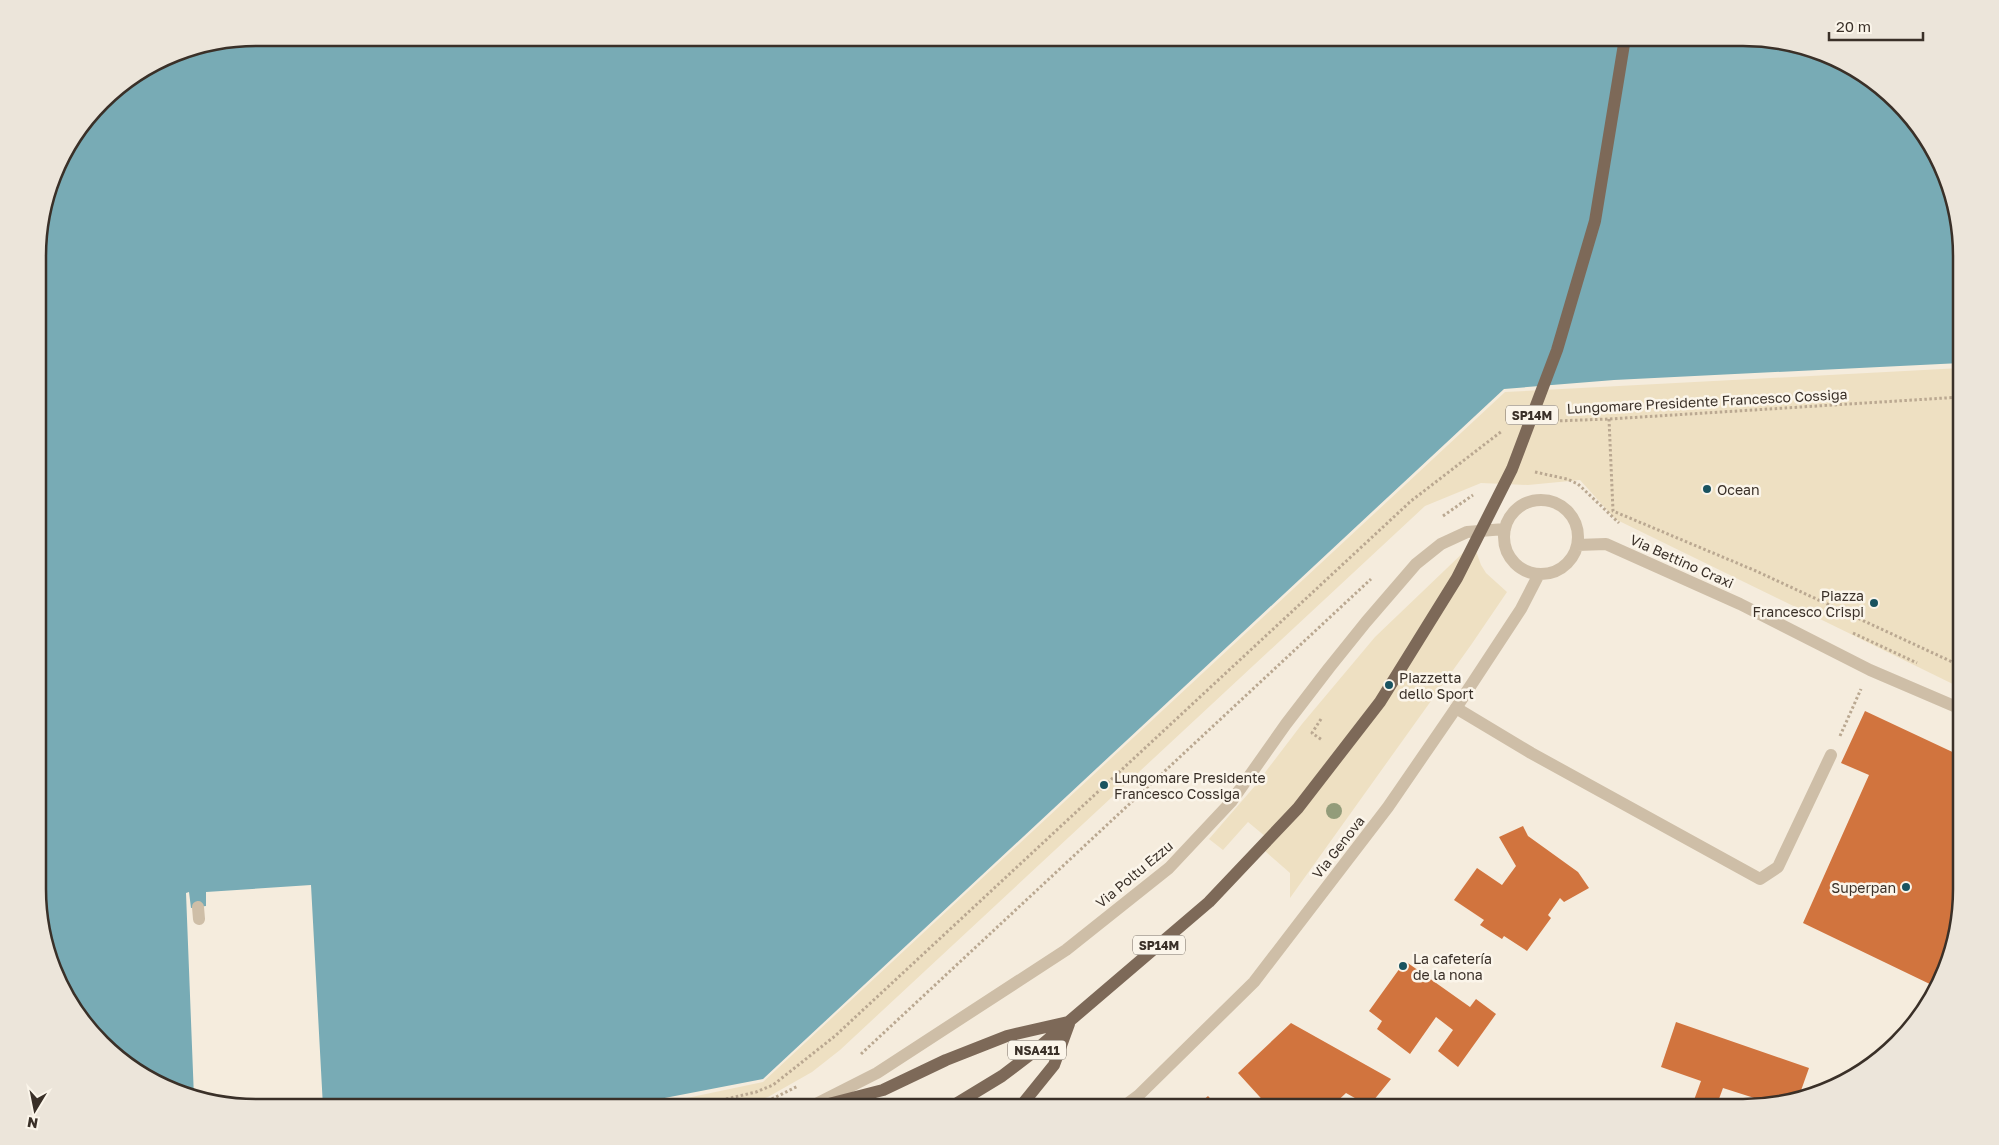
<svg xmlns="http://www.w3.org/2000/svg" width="1999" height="1145" font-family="'Golos Text',sans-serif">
	<rect width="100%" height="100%" fill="#f5ecdd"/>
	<!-- plaza -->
	<path fill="#eee0c2" d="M1961,368v320l-346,-169 -35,-39 -52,5 -47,-2 -56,23 -585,544 -28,22 -44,25 -31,10h-93l119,-25 742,-690z
		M1469,547l6,1 6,17 5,8 21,19 -36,53 -181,253v-25l-25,-22 7,-9 -24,-20 -25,28 -14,-11 45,-52 48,-63 73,-87z"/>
	<!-- water -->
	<path fill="#78abb5" d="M257,38h1486l56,7 53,22 73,68 25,52 11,55v121l-347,17 -110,9 -741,690 -145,28h-295l-12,-222 -105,7v14l-15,2 -2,-16 -3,1 8,205 -47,-20 -72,-68 -36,-93v-689l21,-68 52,-68 61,-38z"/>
	<!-- building -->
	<path fill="#d1743e" d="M1865,711l96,45v146l-25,85 -133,-64 66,-148 -28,-12z
		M1523,826l5,10 50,36 11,16 -25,14 -4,-4 -12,17 3,3 -24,33 -23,-15 -2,3 -22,-14 4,-5 -30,-20 23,-32 25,17 14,-19 -17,-29z
		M1405,961l65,46 6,-8 20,15 -38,53 -20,-16 15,-21 -17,-13 -26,37 -33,-25 5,-8 -13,-10z
		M1676,1022l133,46 -11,31 -25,5 -50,-16 -7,19 -22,-7 7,-19 -40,-14z
		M1291,1023l100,56 -22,27 -23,-13 -15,14h-62l-31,-34z
		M1208,1096l10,11h-23z"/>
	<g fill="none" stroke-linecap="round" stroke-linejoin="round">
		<!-- path -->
		<path stroke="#baa891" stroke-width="3" stroke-dasharray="2.5 2.5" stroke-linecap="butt" d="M1609,419l4,92 143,60 205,95
			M1555,421l54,-2 352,-22
			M1535,472l32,7 11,5 41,39
			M1443,516l30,-21
			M1853,633l64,30
			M1321,719l-9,14 10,7
			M1840,736l21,-47
			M861,1054l510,-475
			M692,1107l64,-15 17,-7 62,-49 576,-535 91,-70
			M748,1107l26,-9 24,-12"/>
		<!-- service -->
		<path stroke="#cebea7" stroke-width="12" d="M1456,708l75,45 229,126 18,-12 53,-112
			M198,907l1,12"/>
		<!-- tertiary -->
		<path stroke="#cebea7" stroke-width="12" d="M1504 537a37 37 0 1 1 74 0a37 37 0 1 1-74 0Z
			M1577,545l29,-1 134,60 130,66 91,39
			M810,1107l67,-34 189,-123 103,-82 62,-66 55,-78 43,-56 37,-46 50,-58 25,-20 26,-12 38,-3
			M1123,1107l16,-12 115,-113 134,-175 68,-99 65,-99 18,-35"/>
		<!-- primary -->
		<path stroke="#7d6958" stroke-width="12" d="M817,1107l66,-17 63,-30 61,-24 61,-14
			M951,1107l51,-31 29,-22 178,-152 89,-94 82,-106 77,-124 55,-109 45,-119 38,-129 30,-183
			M1020,1107l34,-42 15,-41"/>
	</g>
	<!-- trees -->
	<circle fill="#939c7a" cx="1334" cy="811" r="8"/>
	<!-- markers -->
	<g fill="#195360" stroke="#fbf5ea" stroke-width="2">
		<circle cx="1707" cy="489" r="5"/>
		<circle cx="1874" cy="603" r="5"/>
		<circle cx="1389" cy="685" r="5"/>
		<circle cx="1104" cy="785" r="5"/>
		<circle cx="1906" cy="887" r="5"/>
		<circle cx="1403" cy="966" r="5"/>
	</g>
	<g text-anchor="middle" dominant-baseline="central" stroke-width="5" stroke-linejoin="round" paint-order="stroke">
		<!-- shield labels -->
		<g fill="#fbf5ea" stroke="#746b62" stroke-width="1">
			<rect x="1506" y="405.5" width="52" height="19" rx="4"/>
			<rect x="1133" y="935.5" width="52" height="19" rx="4"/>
			<rect x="1008" y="1040.5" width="58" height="19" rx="4"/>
		</g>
		<g font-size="12" font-weight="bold" fill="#3a3028">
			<text x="1532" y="415">SP14M</text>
			<text x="1159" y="945">SP14M</text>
			<text x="1037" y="1050">NSA411</text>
		</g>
		<!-- street labels -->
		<g font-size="14" fill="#3a3028" stroke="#fbf5ea">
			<text transform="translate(1707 401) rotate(-3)">Lungomare Presidente Francesco Cossiga</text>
			<text transform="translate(1682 561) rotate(24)">Via Bettino Craxi</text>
			<text transform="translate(1338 847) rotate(-52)">Via Genova</text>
			<text transform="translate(1134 874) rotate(-40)">Via Poltu Ezzu</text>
		</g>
		<!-- poi labels -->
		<g font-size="14" fill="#3a3028" stroke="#fbf5ea" text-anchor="start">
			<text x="1717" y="489">Ocean</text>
			<text x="1864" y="595" text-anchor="end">Piazza<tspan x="1864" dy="16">Francesco Crispi</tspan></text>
			<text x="1399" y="677">Piazzetta<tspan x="1399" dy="16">dello Sport</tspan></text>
			<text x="1114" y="777">Lungomare Presidente<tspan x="1114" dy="16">Francesco Cossiga</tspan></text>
			<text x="1896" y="887" text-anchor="end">Superpan</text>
			<text x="1413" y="958">La cafetería<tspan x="1413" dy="16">de la nona</tspan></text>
		</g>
	</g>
	<!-- crop -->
	<path d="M0 0H1999V1145H0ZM256 46H1743A210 210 0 0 1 1953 256V889A210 210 0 0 1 1743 1099H256A210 210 0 0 1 46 889V256A210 210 0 0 1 256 46Z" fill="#ece5da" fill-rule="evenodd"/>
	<path fill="none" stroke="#3a3028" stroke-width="2.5" d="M256 46H1743A210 210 0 0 1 1953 256V889A210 210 0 0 1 1743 1099H256A210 210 0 0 1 46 889V256A210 210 0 0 1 256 46Z"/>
	<!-- north arrow -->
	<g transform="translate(35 1110) rotate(190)" stroke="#fbf5ea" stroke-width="4" paint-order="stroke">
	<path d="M0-4L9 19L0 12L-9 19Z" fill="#3a3028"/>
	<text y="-8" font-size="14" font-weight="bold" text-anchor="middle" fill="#3a3028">N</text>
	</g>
	<!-- scale -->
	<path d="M1829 32v8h94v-8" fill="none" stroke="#3a3028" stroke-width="2.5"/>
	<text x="1836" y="32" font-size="15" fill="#3a3028" stroke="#fbf5ea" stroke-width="4" paint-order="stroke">20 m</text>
</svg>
